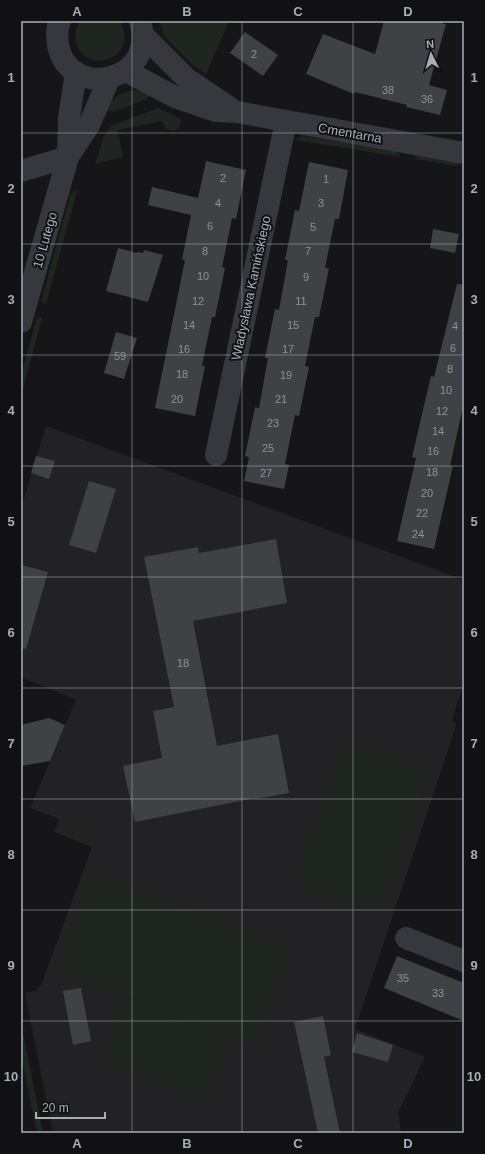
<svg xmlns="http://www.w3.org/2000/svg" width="485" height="1154" font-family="Helvetica,sans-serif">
	<rect width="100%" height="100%" fill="#161618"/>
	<!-- built -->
	<path fill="#222225" d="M46,426l418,154v102l-12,39 5,2 -102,306 70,28 -27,56 3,20h-348l-28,-140 11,-2 6,-8 50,-136 -38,-15 5,-13 -29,-11 46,-108 -55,-23v-168z"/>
	<!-- green -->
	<path fill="#1e261f" d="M80,21h40c20,33 -29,57 -43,24 -3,-8 -2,-17 3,-24z
		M159,21h70l-23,53 -12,-8 -30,-30z
		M136,90l18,3 -10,7 -31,12 -10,-3c9,-11 19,-18 33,-19z
		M158,108l23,11 -1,7 -5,5c-8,0 -10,-3 -13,-10l-44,9 5,27 -28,7 10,-30 6,-8z
		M303,136l94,15 3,6 -105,-17z
		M417,155l42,6 -1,5 -44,-7z
		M75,191h2l-31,113 -5,-2 29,-106z
		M37,317l5,1 -21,78v-21z
		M344,740l85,28 -48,145 -84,-28z
		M85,822l13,5 -14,16 -14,-5z
		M91,872l202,76 -37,97 -201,-76z
		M125,998l103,39 -22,63 -106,-40z
		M21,1023l22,110h-6l-16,-79z"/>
	<!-- building -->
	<path fill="#404145" d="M384,21h60l-1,3h3l-17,61 18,5 -7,25 -34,-8 1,-2 -52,-13 -1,2 -48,-20 17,-40 52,20z
		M245,32l33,23 -15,21 -33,-23z
		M206,161l40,9 -10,49 -4,-1 -5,25 -5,24 3,1 -10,49h-3l-5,24 -5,25h3l-10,50 -40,-8 30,-148 -3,-1 9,-44 -43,-10 4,-18 46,11z
		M309,162l39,8 -9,49h-4l-5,24 -5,25h4l-10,49h-4l-10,49 4,1 -10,49 -4,-1 -10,49 4,1 -5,24 -40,-8 5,-24 -4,-1 10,-49 4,1 9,-50h-3l10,-49 4,1 9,-50h-3l10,-50 4,1z
		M433,229l26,5 -4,19 -25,-5z
		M118,248l19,5 1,-1 5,1 1,-3 19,5 -15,47 -42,-11z
		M457,284l7,1v117l-14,64h3l-19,83 -37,-8 19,-83 -4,-1 19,-81 3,1z
		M116,332l21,6 -13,41 -20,-6z
		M36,456l19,5 -6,18 -18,-6z
		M89,481l27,8 -20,64 -27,-8z
		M276,539l11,64 -94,18 24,125 61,-12 11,59 -34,6v-1l-120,24 -12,-56 39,-8 -9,-47 21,-4 -30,-150 54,-10 1,6z
		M21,565l27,7 -22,77 -5,-1z
		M49,718l16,7 -15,36 -29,5v-41z
		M397,956l67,27v38l-80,-33z
		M81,988l10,53 -18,4 -10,-54z
		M323,1016l8,39 -7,2 16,76h-22l-24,-111z
		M357,1033l36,12 -5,17 -36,-10z"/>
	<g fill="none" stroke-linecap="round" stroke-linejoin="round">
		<!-- minor -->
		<path stroke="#37383d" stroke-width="22" d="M143,35l43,43 43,29
			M126,71l49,26 41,14 21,1 227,41
			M21,171l47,-14
			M216,455l70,-334
			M406,938l58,23"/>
		<!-- tertiary -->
		<path stroke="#37383d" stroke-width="22" d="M60,21c-4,8 -3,16 -2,24 11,57 101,37 82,-24
			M68,157l21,-32 20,-46
			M21,322l47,-165 1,-39 7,-46"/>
	</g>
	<!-- grid -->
	<path fill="none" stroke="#a8adb8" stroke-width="1" stroke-opacity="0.55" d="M132,21v1112M242,21v1112M353,21v1112M21,133h443M21,244h443M21,355h443M21,466h443M21,577h443M21,688h443M21,799h443M21,910h443M21,1021h443"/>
	<g text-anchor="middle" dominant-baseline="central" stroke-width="4" stroke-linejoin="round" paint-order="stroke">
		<!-- number labels -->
		<g font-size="11" fill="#8e929b">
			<text x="254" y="54">2</text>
			<text x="388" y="90">38</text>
			<text x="427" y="99">36</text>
			<text x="223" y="178">2</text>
			<text x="326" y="179">1</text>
			<text x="218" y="203">4</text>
			<text x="321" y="203">3</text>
			<text x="210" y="226">6</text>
			<text x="313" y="227">5</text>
			<text x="205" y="251">8</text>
			<text x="308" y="251">7</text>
			<text x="203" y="276">10</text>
			<text x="306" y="277">9</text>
			<text x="198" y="301">12</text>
			<text x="301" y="301">11</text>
			<text x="189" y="325">14</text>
			<text x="293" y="325">15</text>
			<text x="455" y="326">4</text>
			<text x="453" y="348">6</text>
			<text x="184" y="349">16</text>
			<text x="288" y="349">17</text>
			<text x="120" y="356">59</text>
			<text x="450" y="369">8</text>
			<text x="182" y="374">18</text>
			<text x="286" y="375">19</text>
			<text x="446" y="390">10</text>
			<text x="177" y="399">20</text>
			<text x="281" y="399">21</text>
			<text x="442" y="411">12</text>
			<text x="273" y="423">23</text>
			<text x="438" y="431">14</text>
			<text x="268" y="448">25</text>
			<text x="433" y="451">16</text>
			<text x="432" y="472">18</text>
			<text x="266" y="473">27</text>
			<text x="427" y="493">20</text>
			<text x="422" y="513">22</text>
			<text x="418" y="534">24</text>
			<text x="183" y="663">18</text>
			<text x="403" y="978">35</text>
			<text x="438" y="993">33</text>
		</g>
		<!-- street labels -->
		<g font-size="13" fill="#a8adb8" stroke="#111113">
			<text transform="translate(350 133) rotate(10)">Cmentarna</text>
			<text transform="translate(45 240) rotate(-74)">10 Lutego</text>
			<text transform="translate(251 288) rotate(-78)">Władysława Kamińskiego</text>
		</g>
	</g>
	<!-- border -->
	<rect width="485" height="1154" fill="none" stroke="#111113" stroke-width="44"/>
	<!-- north arrow -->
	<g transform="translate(431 54) rotate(355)" stroke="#111113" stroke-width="3" paint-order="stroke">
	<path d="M0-3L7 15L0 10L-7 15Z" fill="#a8adb8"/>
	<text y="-6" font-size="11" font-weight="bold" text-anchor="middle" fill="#a8adb8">N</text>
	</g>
	<!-- scale -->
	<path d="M36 1112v6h69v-6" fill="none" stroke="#a8adb8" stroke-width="2"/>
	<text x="42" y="1112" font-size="12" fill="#a8adb8" stroke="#111113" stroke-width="3" paint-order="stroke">20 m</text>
	<rect x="22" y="22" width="441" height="1110" fill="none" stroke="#a8adb8" stroke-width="1.5"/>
	<g font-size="13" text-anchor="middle" font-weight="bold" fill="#a8adb8">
		<text x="77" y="16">A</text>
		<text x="187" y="16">B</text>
		<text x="298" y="16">C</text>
		<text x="408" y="16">D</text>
		<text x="11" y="82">1</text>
		<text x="474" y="82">1</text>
		<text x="11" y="193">2</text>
		<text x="474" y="193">2</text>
		<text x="11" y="304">3</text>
		<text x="474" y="304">3</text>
		<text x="11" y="415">4</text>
		<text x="474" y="415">4</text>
		<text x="11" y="526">5</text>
		<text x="474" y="526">5</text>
		<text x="11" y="637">6</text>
		<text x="474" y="637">6</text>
		<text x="11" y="748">7</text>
		<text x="474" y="748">7</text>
		<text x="11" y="859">8</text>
		<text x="474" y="859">8</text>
		<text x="11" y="970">9</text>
		<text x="474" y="970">9</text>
		<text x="11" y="1081">10</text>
		<text x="474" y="1081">10</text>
		<text x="77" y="1148">A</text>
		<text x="187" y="1148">B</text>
		<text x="298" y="1148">C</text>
		<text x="408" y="1148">D</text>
	</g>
</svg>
